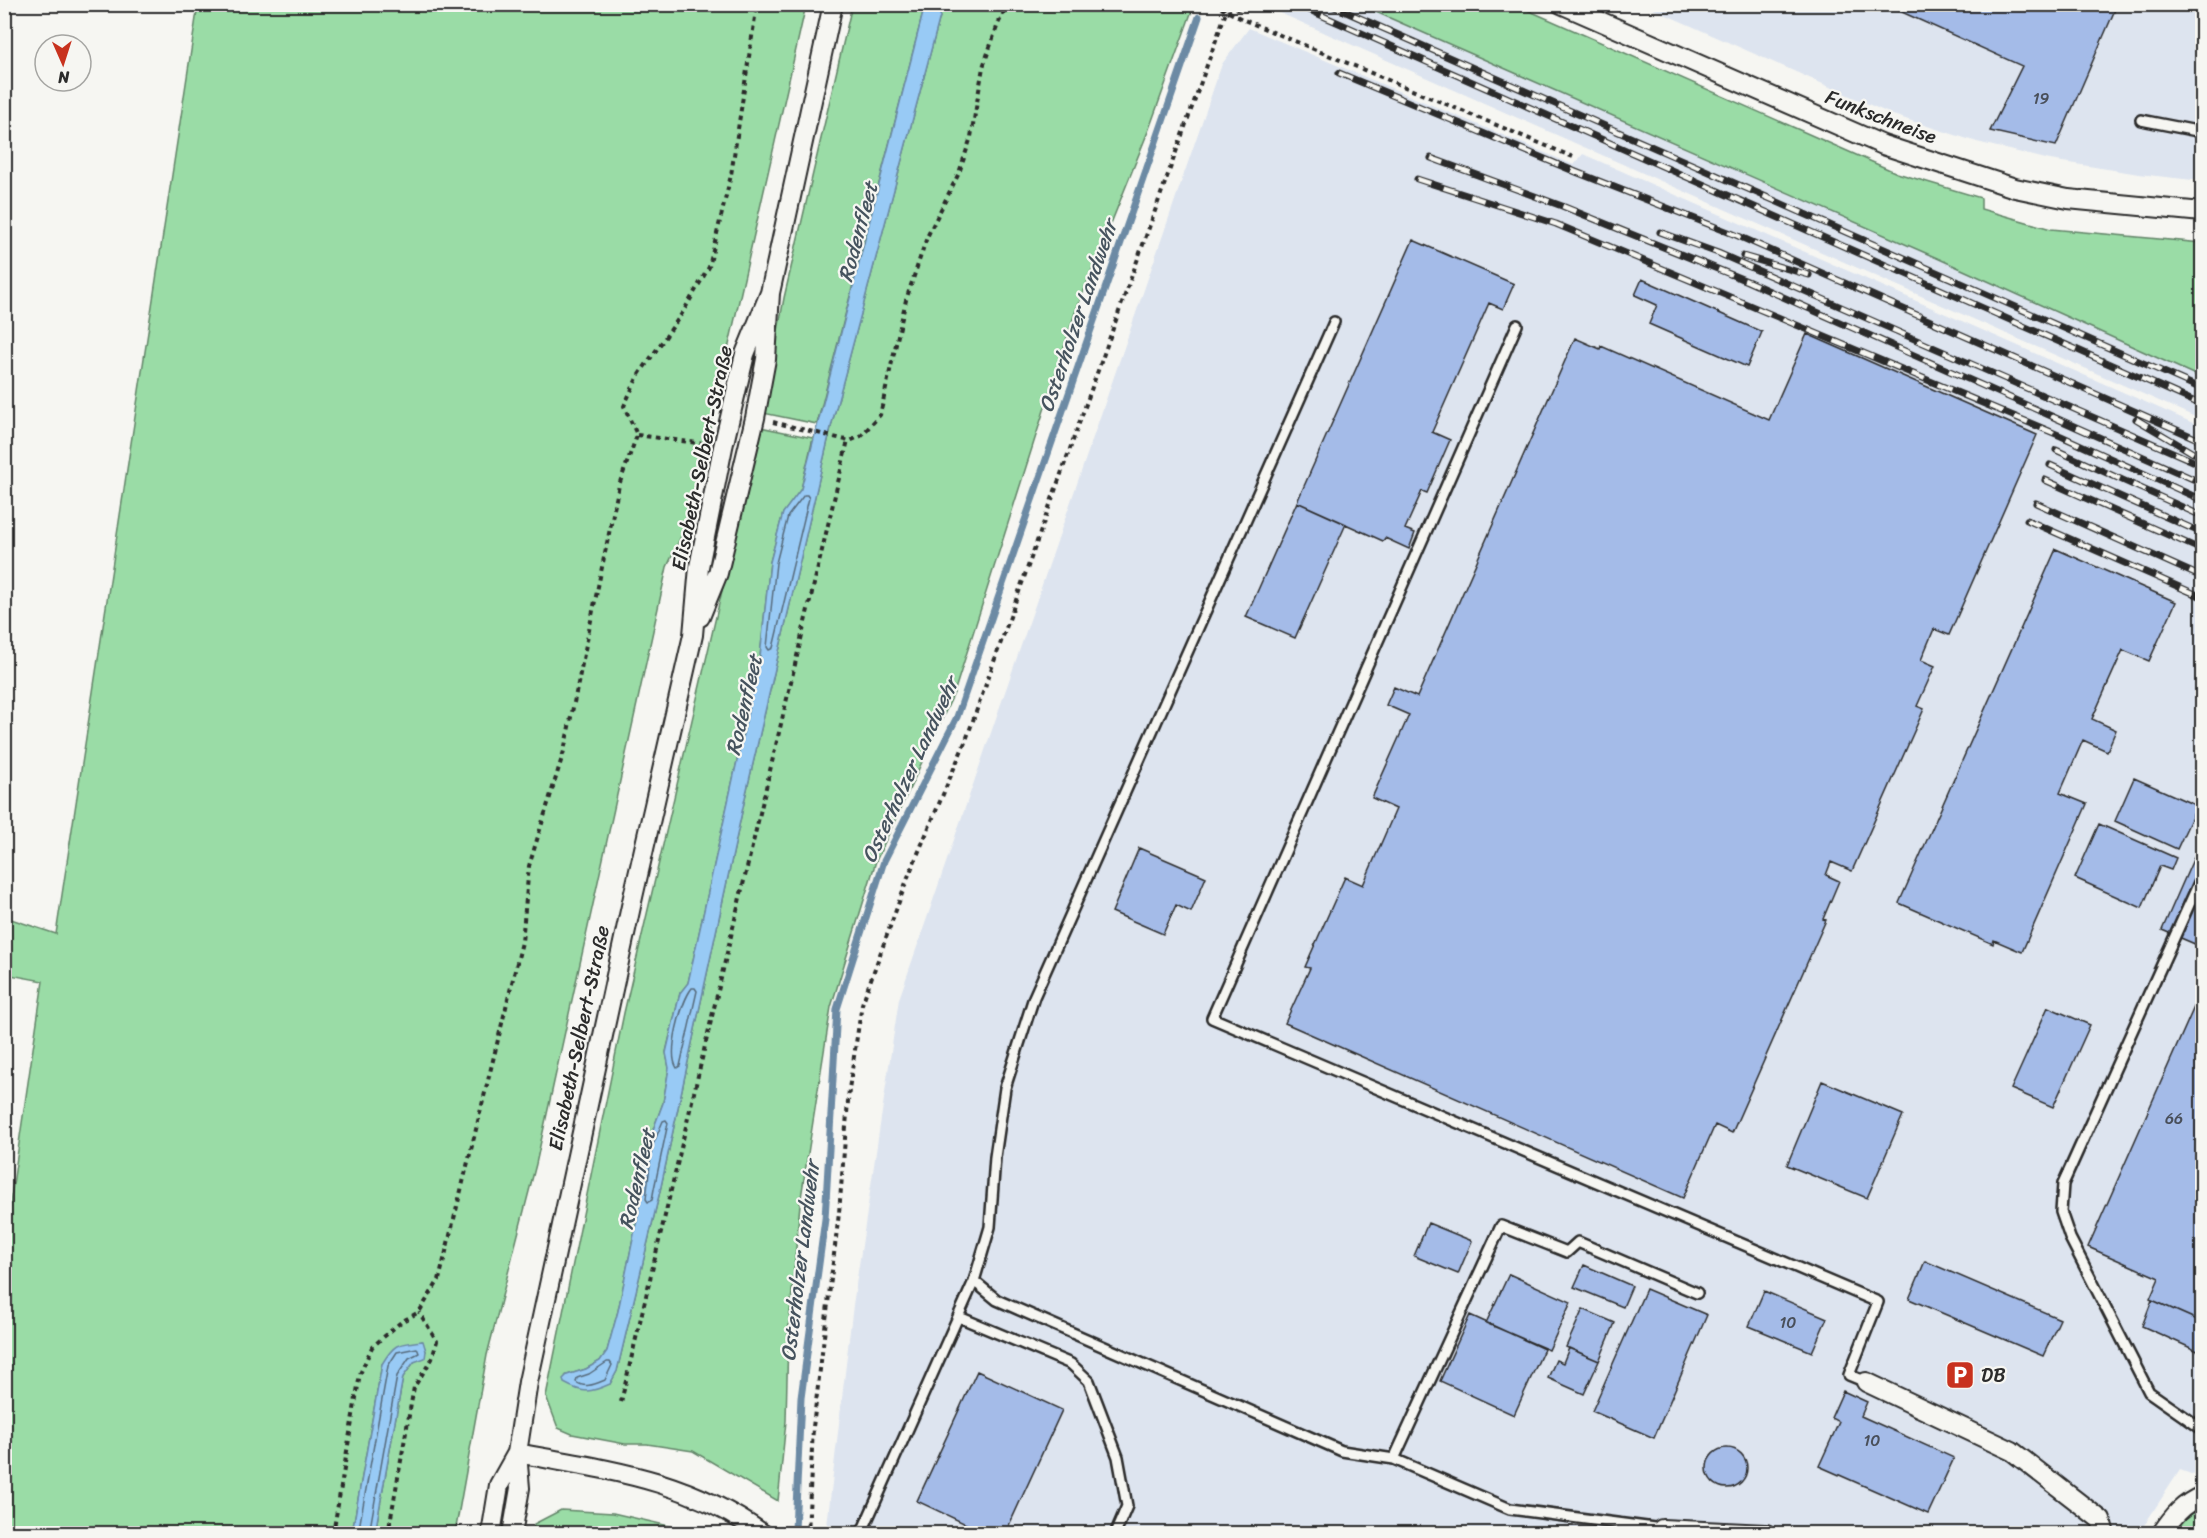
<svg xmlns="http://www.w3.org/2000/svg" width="2207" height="1538" font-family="Sriracha,sans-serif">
	<rect width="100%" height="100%" fill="#f6f6f2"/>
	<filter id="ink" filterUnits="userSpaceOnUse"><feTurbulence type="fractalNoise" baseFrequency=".0167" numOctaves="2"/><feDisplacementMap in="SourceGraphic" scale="12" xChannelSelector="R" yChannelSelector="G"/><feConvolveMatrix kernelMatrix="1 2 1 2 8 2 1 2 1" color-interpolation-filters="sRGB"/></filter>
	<g filter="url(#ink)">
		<!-- built -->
		<path fill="#dde4ef" d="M1262,5h98l577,253 265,120v42z
			M1644,5h558v176l-63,-7 -89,-14 -73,-18 -84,-27z
			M1249,28l325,137 9,-11 619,273v1051l-22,-8 -41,63 -1313,1 27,-229 46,-306 323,-935z"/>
		<!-- green -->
		<path fill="#9adca6" stroke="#628468" stroke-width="1.5" d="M198,5h608l-116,512 -23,50 -131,597 -49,191 -32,178h-80l28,-156 11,-15 12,-11 -4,-10 -40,23 -30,169 -347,1 -1,-289 39,-264 -38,-7v-57l51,17z
			M852,5h73l-108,419 -54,-11 21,-115z
			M943,5h251l-45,124 -74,184 -121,380 -78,168 -45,146 -31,197 -12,132 -2,85 -8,80 -85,-50 -46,-7h-22l-53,-10 -14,-6 -12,-32 78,-383 136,-586 53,11 -12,51 -18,24 -13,49 -10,95 -72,326 -8,10 -14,59 3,16 -6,35 -16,43 -9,69 -20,96 -11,40 -7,10 -14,8 -19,6 43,9 7,-13 43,-180 85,-393 87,-375z
			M1360,5h156l381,168 84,25v11l70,20 151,14v135l-265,-120z
			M2202,1508v25l-30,1 15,-18z
			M561,1510l52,3 86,20h-167l2,-9z"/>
		<!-- water -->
		<path fill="#98caf5" stroke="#6c8aa4" stroke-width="1.5" d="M925,5h18l-111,418 -87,375 -85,393 -43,180 -7,13c-20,9 -26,10 -46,-1l-1,-4 4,-4 19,-6 14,-8 7,-10 11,-40 20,-96 9,-69 16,-43 6,-35 -3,-15 14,-60 8,-10 72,-326 10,-95 13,-49 18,-24z
			M423,1341l3,10 -1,7 -11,4 -11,15 -28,156h-23l30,-169c13,-22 16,-20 41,-23z"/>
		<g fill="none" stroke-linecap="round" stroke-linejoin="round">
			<!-- shore -->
			<path stroke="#576b7c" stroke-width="1.5" d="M804,495h3l2,3 -36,150 -4,2 -2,-3 9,-84 12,-47z
				M692,988h3l2,3 -17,75 -3,2c-10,-14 4,-66 15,-80z
				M666,1120l2,3 -14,66 -2,11 -4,2 -2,-3 6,-52 11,-26z
				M607,1362h3l2,3 -7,15c-10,4 -20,9 -29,2l1,-4 12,-4z
				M358,1534l30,-168 9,-14 20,-4 2,5 -10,5 -12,18 -28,158"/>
			<!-- stream -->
			<path stroke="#6c8aa4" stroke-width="7" d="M795,1530l6,-132 24,-179 12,-210 47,-148 73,-144 242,-700"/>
		</g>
		<!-- building -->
		<path fill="#a4bbe8" stroke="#2b2b2b" stroke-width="1.5" d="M1884,4h282l-17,6 -32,-5 -61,141 -66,-15 32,-65z
			M1413,240l101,44 -11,25 -14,-6 -57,129 18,8 -23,53 -5,-2 -17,38 10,4 -6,16 -24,-11 -2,3 -86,-39z
			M1642,279l120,53 -15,35 -98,-43 8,-19 -22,-10z
			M1807,334l230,101 -88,200 -15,-6 -13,31 14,6 -18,40 7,3 -72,162 -21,-9 -5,13 13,6 -16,38 3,1 -94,213 -17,-8 -32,73 -398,-175 25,-55 -5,-1 40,-90 18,8 33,-76 -24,-11 37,-83 -23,-10 8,-18 23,10 158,-359 25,11 1,-3 168,74z
			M1297,502l49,22 -51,114 -49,-21z
			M2056,549l120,53 -27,59 -26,-11 -31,69 24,11 -9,21 -24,-11 -23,53 27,11 -65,148 -28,-12 -1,4 -94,-41z
			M2134,778l63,28 -20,43 -62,-28z
			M2099,824l77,34 -5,12 -11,-4 -18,42 -67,-30z
			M2202,839v108l-40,-17z
			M1139,848l67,29 -15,35 -15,-7 -13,29 -51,-22z
			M2202,989v333l-52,-23 9,-21 -71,-31z
			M2048,1007l42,18 -37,82 -42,-18z
			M1822,1081l81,34 -36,83 -80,-33z
			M1428,1223l44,18 -14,33 -44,-18z
			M1925,1261l135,58 -17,37 -134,-57z
			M1584,1265l48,21 -9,21 -49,-20z
			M1509,1274l62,28 -22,48 -63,-27z
			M1646,1289l61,26 -53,123 -62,-27z
			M1764,1291l63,27 -15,34 -63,-26z
			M2152,1300l50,22v31l-60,-27z
			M1583,1309l32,14 -16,38 -33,-14z
			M1470,1315l74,34 -30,66 -74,-34z
			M1569,1348l30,13 -15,33 -36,-16 8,-18 7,3z
			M977,1371l85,39 -57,124h-18l-70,-33z
			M1843,1391l24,11 -6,14 93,42 -26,56 -109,-48 20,-44 -8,-4z
			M1707 1468a20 20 0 1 1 40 0a20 20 0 1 1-40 0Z"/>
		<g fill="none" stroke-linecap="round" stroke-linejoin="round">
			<!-- service casing -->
			<g stroke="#2b2b2b" stroke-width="14">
				<path id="service" d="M2141,120l61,12
					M1517,325l-305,693 666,284 -29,73 17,7
					M2202,876l-139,308 -2,28 9,26 79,154 53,37
					M974,1281l23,19 345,151 52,8 116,50 152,20
					M959,1317l112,47 18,17 29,76 9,49 -12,28
					M1394,1459l107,-233 66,26 11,-10 119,51
					M861,1534l113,-253 16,-54 5,-70 10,-69 29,-91 300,-675"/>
			</g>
			<!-- minor casing -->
			<g stroke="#2b2b2b" stroke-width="22">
				<path id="minor" d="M1561,4l322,141 132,43 53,11 134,13
					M700,617l18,-44 37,-155 11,-59 4,-66 63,-289
					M1866,1382l146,69 89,69 4,14
					M517,1453c91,17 168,25 246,81
					M1662,1529l104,5
					M491,1534l8,-49 18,-32
					M512,1534l8,-46 -3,-35 11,-71 105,-485 60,-262 6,-68 24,-120 22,-93 25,-61
					M2161,1534c12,-18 22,-30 41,-38"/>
			</g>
			<!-- path -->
			<path stroke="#2b2b2b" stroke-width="4" stroke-dasharray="4.5 4.5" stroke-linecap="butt" d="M1213,4l31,16 329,137
				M1227,12l27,-8
				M773,422l77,19 11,-5 19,-21 26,-115 21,-63 32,-64 12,-36 12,-70 15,-43 10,-20
				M637,435l68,9
				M621,1402l227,-962
				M333,1534l27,-160 12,-27 29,-25 18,-10 20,-32 83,-338 7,-76 35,-115 55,-266 18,-50 -13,-29 14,-30 45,-64 26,-45 22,-92 26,-171
				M388,1534l26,-147 18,-28 5,-18 -18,-29
				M808,1534l5,-107 26,-214 10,-124 13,-85 46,-127 58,-137 260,-728"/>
			<!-- service -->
			<use href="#service" stroke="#f6f6f2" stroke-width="9"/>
			<!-- minor -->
			<use href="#minor" stroke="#f6f6f2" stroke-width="18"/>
			<!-- rail casing -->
			<g stroke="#2b2b2b" stroke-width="7">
				<path id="rail" d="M1296,4l906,401
					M1328,4l874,385
					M1339,73l237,99 160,63 466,206
					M1431,158l131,48 185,75 455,202
					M1417,179l139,45 505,212 141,64
					M1660,232l58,21 484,212
					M1743,256l66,19
					M2136,419l57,34
					M2056,450l146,66
					M2050,465l152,68
					M2045,480l157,70
					M2036,503l166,74
					M2027,520l175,77"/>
			</g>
			<!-- rail -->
			<use href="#rail" stroke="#f6f6f2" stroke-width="4.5" stroke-dasharray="14" stroke-linecap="butt"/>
		</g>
	</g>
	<!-- icons -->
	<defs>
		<g id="parking-square" transform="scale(1.5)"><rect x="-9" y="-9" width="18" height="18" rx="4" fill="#c8321e" stroke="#f6f6f2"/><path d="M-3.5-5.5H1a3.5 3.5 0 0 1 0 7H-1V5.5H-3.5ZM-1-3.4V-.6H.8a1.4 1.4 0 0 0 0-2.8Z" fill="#fff"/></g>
	</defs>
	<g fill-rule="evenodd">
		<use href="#parking-square" x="1960" y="1375"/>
	</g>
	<g text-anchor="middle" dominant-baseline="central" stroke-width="4.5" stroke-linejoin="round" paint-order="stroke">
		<!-- number labels -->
		<g font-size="16" fill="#494f5a">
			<text x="2041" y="98">19</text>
			<text x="2174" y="1118">66</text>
			<text x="1788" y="1322">10</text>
			<text x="1872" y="1440">10</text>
		</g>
		<!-- street labels -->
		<g font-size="20" fill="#2b2b2b" stroke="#f6f6f2">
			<text transform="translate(1881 117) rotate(21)">Funkschneise</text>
			<text transform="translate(702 458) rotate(-78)">Elisabeth-Selbert-Straße</text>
			<text transform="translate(579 1038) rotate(-78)">Elisabeth-Selbert-Straße</text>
		</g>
		<!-- poi labels -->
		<g font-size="20" fill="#2b2b2b" stroke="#f6f6f2" text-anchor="start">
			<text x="1981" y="1375">DB</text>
		</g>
		<!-- water labels -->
		<g font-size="21" font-style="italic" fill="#46535e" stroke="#f6f6f2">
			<text transform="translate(858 232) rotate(-75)">Rodenfleet</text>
			<text transform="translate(1078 316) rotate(-71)">Osterholzer Landwehr</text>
			<text transform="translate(744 705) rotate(-77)">Rodenfleet</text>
			<text transform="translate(910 770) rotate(-65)">Osterholzer Landwehr</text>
			<text transform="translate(637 1179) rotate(-77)">Rodenfleet</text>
			<text transform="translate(800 1261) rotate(-83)">Osterholzer Landwehr</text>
		</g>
	</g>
	<!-- margin -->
	<rect width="2207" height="1538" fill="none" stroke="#f6f6f2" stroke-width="24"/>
	<rect x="12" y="12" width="2183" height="1514" fill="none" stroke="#2b2b2b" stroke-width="2" filter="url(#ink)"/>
	<!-- north arrow -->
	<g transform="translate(63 63) rotate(177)"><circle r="28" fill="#f6f6f2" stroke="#a5a5a2" stroke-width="1.5"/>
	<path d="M0-4.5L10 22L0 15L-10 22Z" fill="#c8321e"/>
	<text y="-9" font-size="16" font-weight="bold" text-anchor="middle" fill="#2b2b2b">N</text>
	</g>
</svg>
